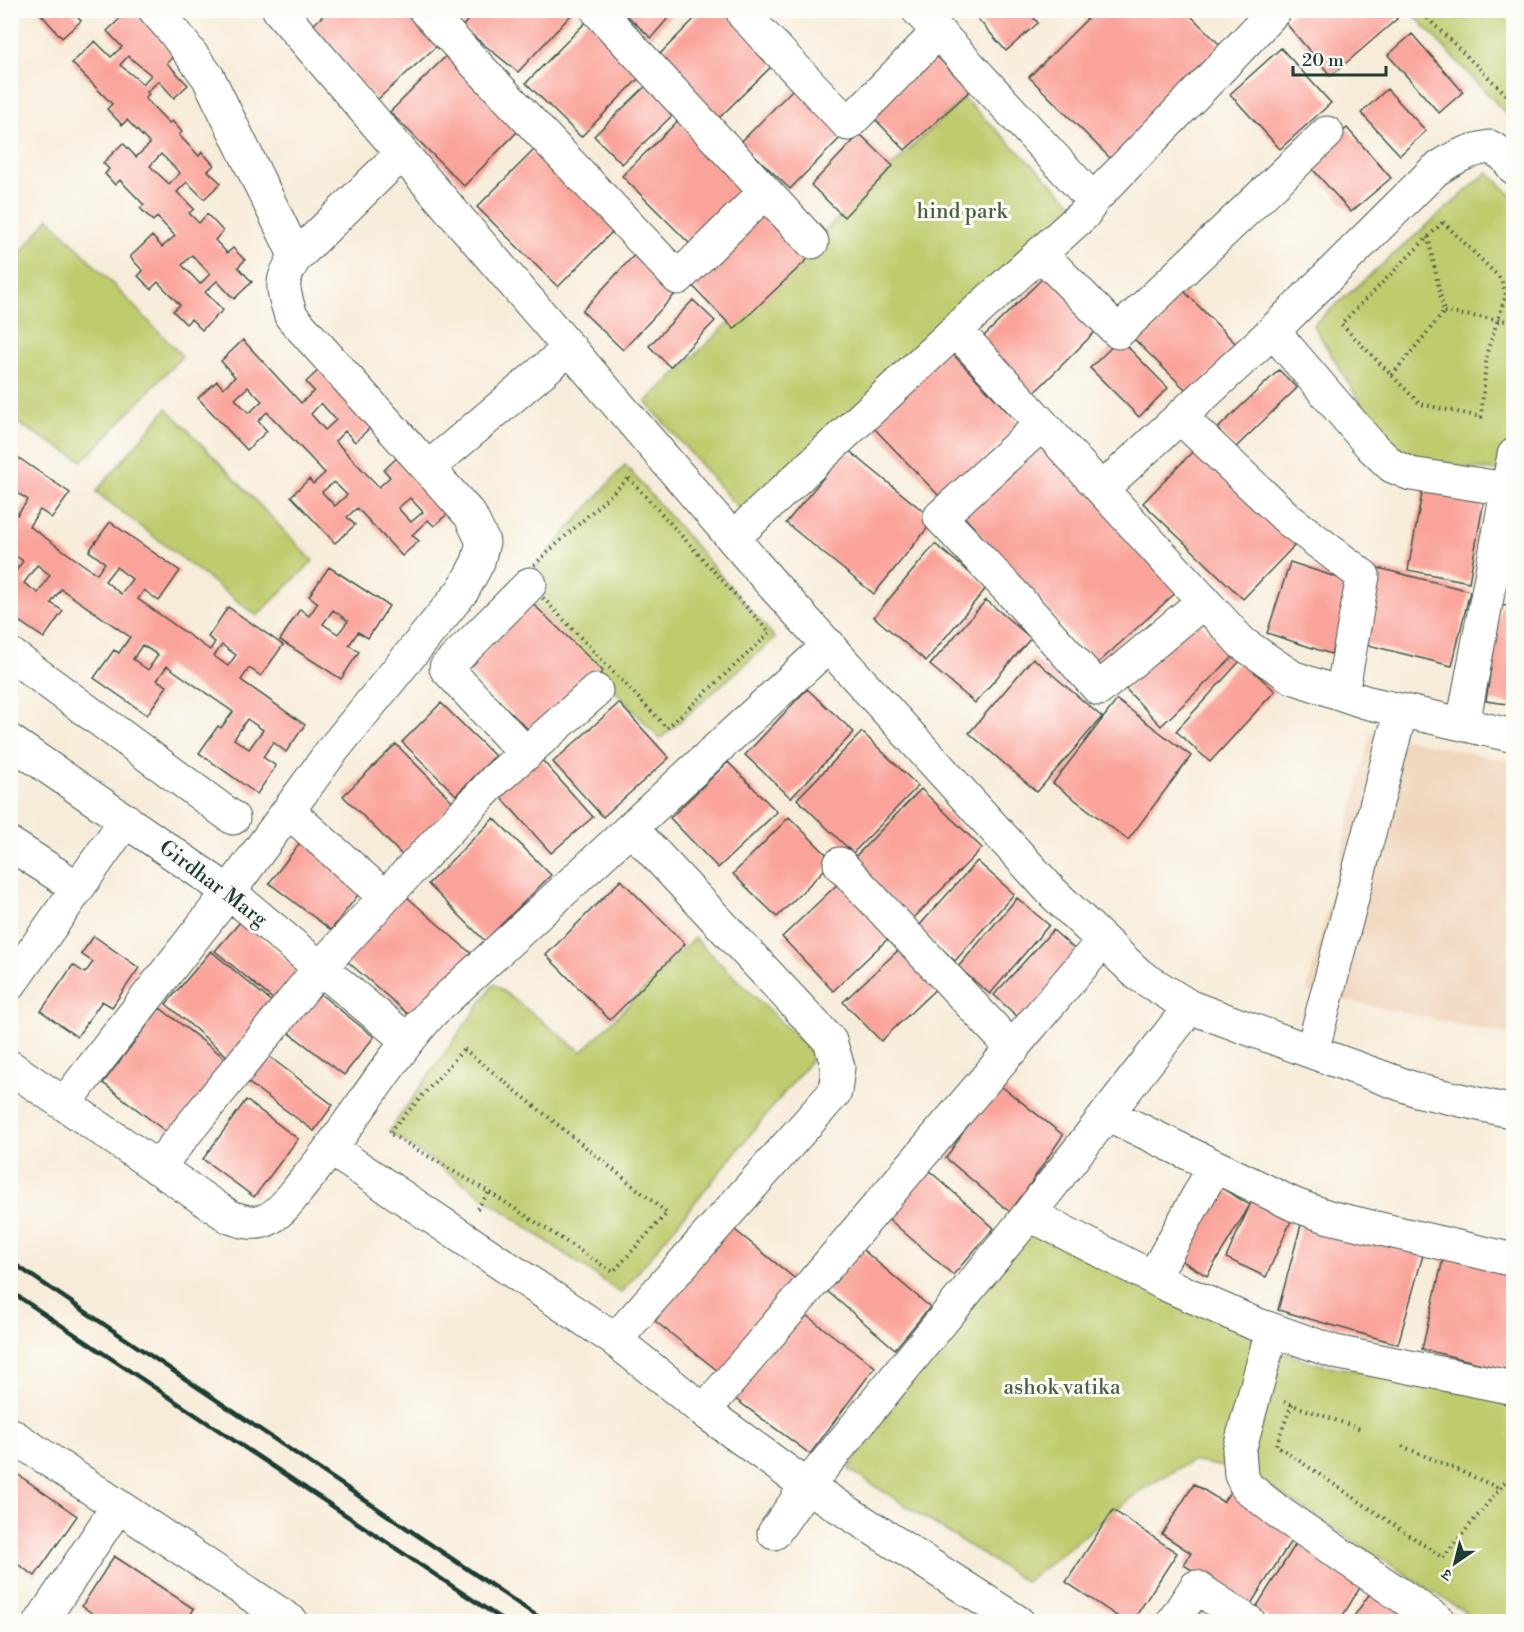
<svg xmlns="http://www.w3.org/2000/svg" width="1524" height="1632" font-family="'Libre Bodoni','Noto Serif Devanagari',serif">
	<rect width="100%" height="100%" fill="#fdfcf7"/>
	<filter id="ink" filterUnits="userSpaceOnUse"><feTurbulence type="fractalNoise" baseFrequency=".0167" numOctaves="2"/><feDisplacementMap in="SourceGraphic" scale="12" xChannelSelector="R" yChannelSelector="G"/><feConvolveMatrix kernelMatrix="1 2 1 2 8 2 1 2 1" color-interpolation-filters="sRGB"/></filter>
	<filter id="wash" filterUnits="userSpaceOnUse"><feTurbulence type="fractalNoise" baseFrequency=".008" numOctaves="4" result="noise"/><feDisplacementMap in="SourceGraphic" scale="24" xChannelSelector="R" yChannelSelector="G"/><feGaussianBlur stdDeviation="1.35" result="paint"/><feColorMatrix in="noise" values="0 0 0 0 0 0 0 0 0 0 0 0 0 0 0 0 0 1.4 0 .05"/><feComposite in="paint" operator="in"/></filter>
	<g filter="url(#wash)">
		<rect width="100%" height="100%" fill="#f7ecd9"/>
		<!-- built -->
		<path fill="#f0d5bc" d="M1371,732l142,30v274l-206,-44z"/>
		<!-- green -->
		<path fill="#bfcb6d" stroke="#6f8450" stroke-width="1.5" d="M1410,11h103v110z
			M963,98l121,116 -345,295 -93,-107z
			M1488,172l25,25 1,254 -4,21 -114,-11 -83,-136z
			M49,218l133,138 -84,90 -16,15 -71,-42v-154z
			M167,408l146,153 -56,55 -161,-124z
			M625,465l150,173 -115,101 -138,-148 16,-27z
			M694,938l121,117 -194,238 -232,-162 105,-147 88,68z
			M1019,1227l291,136 203,33v225h-34l-235,-150 -53,-10 -50,29 -115,92 -178,-113z"/>
		<g id="blocks">
			<!-- building -->
			<path fill="#faa39a" fill-rule="evenodd" d="M37,10h34l10,11 -19,17z
				M129,10h4l42,45 -8,8 21,22 -14,13 -15,-17 -12,11 2,2 -4,4 24,25 3,-2 10,11 -3,3 20,21 3,-4 12,13 -6,6 13,12 -17,16 -17,-17 -10,10 17,17 -5,4 10,10 8,-9 16,17 -8,9 12,13 6,-5 12,12 -7,7 14,15 -18,17 -17,-18 -12,11 18,18 -21,20 -11,-11 -5,5 -13,-13 7,-6 -22,-23 -7,7 -13,-13 5,-5 -13,-14 22,-21 10,11 13,-11 -18,-19 -4,4 -13,-13 4,-3 -24,-25 -5,5 -10,-11 4,-5 -6,-6 20,-20 13,14 14,-13 -23,-24 -5,5 -15,-16 5,-5 -40,-41 23,-22 16,16 11,-10 -15,-16zM128,56l23,19 -8,9 -23,-19zM161,154l19,19 -11,11 -19,-18zM192,255l18,19 -10,10 -18,-19z
				M329,10h79l31,34 -62,56 -66,-73z
				M476,10h93l3,4 -54,58 -56,-45z
				M621,10h54l-24,28z
				M703,10h25l49,51 -59,58 -62,-61z
				M970,10h57l11,13 -32,28z
				M1096,10h89l40,40 -112,111 -84,-84z
				M1296,10h94l7,9 -66,57 -47,-55z
				M588,20l55,54 -62,63 -55,-54z
				M1412,34l51,58 -24,21 -51,-58z
				M1281,48l50,55 -51,46 -50,-55z
				M452,50l74,73 -62,63 -74,-74z
				M935,54l35,37 -65,59 -33,-34z
				M654,78l28,28 -60,58 -28,-28z
				M796,86l48,48 -54,55 -49,-47z
				M1387,89l39,42 -26,24 -39,-42z
				M685,114l67,68 -62,62 -68,-68z
				M1347,128l44,50 -40,34 -44,-49z
				M860,134l33,32 -49,51 -33,-32z
				M538,146l80,80 -60,61 -81,-80z
				M766,209l45,47 -77,73 -45,-47z
				M638,251l41,39 -56,60 -41,-39z
				M1049,272l53,53 -70,70 -54,-53z
				M1182,289l56,57 -48,48 -57,-56z
				M693,300l22,21 -45,46 -21,-21z
				M1120,339l48,49 -29,29 -49,-49z
				M243,340l58,63 13,-12 -8,-9 17,-16 53,56 -21,20 -10,-11 -10,10 44,46 11,-10 -6,-7 19,-18 52,55 -21,19 -6,-6 -16,15 7,6 -17,15 -45,-48 -10,9 8,8 -20,18 -44,-47 18,-17 4,5 12,-11 -58,-61 -9,9 9,10 -20,19 -49,-52 19,-17 6,7 12,-11 -14,-16zM248,387l14,14 -13,12 -14,-14zM321,403l15,17 -11,10 -14,-16zM334,482l13,13 -12,11 -13,-14zM410,498l13,14 -12,10 -13,-14z
				M948,349l72,76 -78,74 -72,-75z
				M1279,370l18,18 -62,60 -18,-19z
				M1040,434l141,154 -84,76 -140,-155z
				M1196,448l100,96 -53,55 -100,-96z
				M847,449l87,71 -60,74 -88,-71z
				M10,452l60,41 -18,25 -12,-8 -11,16 52,37 16,11 8,-11 -16,-12 21,-29 70,49 -21,30 -15,-11 -6,9 72,51 5,-8 -7,-5 20,-30 55,38 -22,31 -12,-8 -8,12 64,45 -19,27 -13,-10 -10,15 13,9 -19,28 -58,-41 19,-27 3,2 12,-16 -66,-46 -10,14 10,6 -20,29 -53,-37 20,-28 5,3 11,-16 -69,-48 -10,14 12,8 -19,27 -34,-23v-43l4,2 9,-13 -13,-9v-41l7,4 11,-15 -18,-12zM37,565l13,10 -12,18 -14,-10zM116,567l16,12 -11,15 -16,-13zM142,645l16,10 -10,15 -15,-11zM222,645l14,10 -8,11 -14,-10zM247,719l16,11 -14,19 -15,-10z
				M1423,488l61,12 -15,82 -61,-12z
				M935,544l52,43 -61,74 -52,-44z
				M1290,562l64,21 -23,71 -64,-21z
				M329,567l60,39 -21,32 -10,-6 -9,13 10,7 -18,27 -61,-39 20,-31 9,7 9,-13 -9,-7zM333,610l15,11 -10,13 -15,-10z
				M1374,567l96,24 -18,75 -96,-24z
				M986,600l45,38 -56,65 -45,-38z
				M532,603l71,68 -66,67 -70,-68z
				M1500,605l14,2v98l-28,-4z
				M1197,619l36,38 -72,69 -36,-38z
				M1033,658l69,59 -65,75 -68,-59z
				M1241,660l34,31 -65,71 -34,-31z
				M807,689l47,43 -63,66 -46,-43z
				M1117,700l74,56 -63,84 -75,-57z
				M441,703l54,53 -39,39 -54,-53z
				M619,703l50,55 -66,59 -50,-55z
				M862,732l56,54 -65,67 -56,-54z
				M396,744l58,59 -52,52 -59,-59z
				M532,749l61,68 -42,36 -60,-67z
				M728,762l49,50 -59,56 -48,-50z
				M921,789l61,59 -72,74 -61,-59z
				M789,817l44,44 -56,56 -44,-43z
				M494,818l57,57 -66,66 -57,-57z
				M306,835l62,47 -37,48 -62,-47z
				M977,861l37,33 -59,67 -37,-34z
				M845,877l51,54 -63,60 -51,-54z
				M621,880l64,64 -75,76 -64,-65z
				M398,889l76,67 -57,66 -77,-67z
				M1017,898l32,27 -59,69 -32,-27z
				M241,921l65,55 -25,30 -66,-55z
				M1053,930l27,24 -59,66 -27,-25z
				M94,936l45,32 -27,39 -10,-6 -25,36 -36,-26 32,-46 12,8 8,-11 -12,-8z
				M906,943l37,39 -62,59 -38,-39z
				M211,951l70,59 -46,53 -69,-59z
				M314,989l60,48 -30,38 -61,-47z
				M160,1008l75,58 -57,75 -75,-58z
				M262,1051l71,54 -19,26 -72,-53z
				M996,1082l67,53 -52,78 -65,-55z
				M246,1100l52,39 -44,58 -51,-38z
				M925,1167l69,61 -41,47 -70,-61z
				M1215,1184l35,21 -43,71 -35,-21z
				M1254,1196l40,18 -28,63 -40,-19z
				M1302,1221l121,34 -25,89 -120,-34z
				M730,1226l68,55 -75,94 -68,-54z
				M862,1249l68,58 -35,42 -68,-58z
				M1445,1251l69,17v104l-92,-23z
				M799,1310l76,57 -65,87 -76,-56z
				M10,1469l67,47 -42,60 -25,-17z
				M1194,1484l29,18 10,-14 65,42 -49,77 -65,-42 7,-12 -29,-19z
				M1113,1510l64,43 -45,69h-6l-60,-40z
				M1302,1534l65,42 -28,46h-64l-20,-13z
				M114,1556l80,53 -8,13h-82l-22,-16z
				M1375,1586l50,36h-75z
				M1188,1607l22,15h-31z"/>
		</g>
	</g>
	<g filter="url(#ink)">
		<use href="#blocks" fill-opacity="0" stroke="#3f574d" stroke-width="1.5"/>
		<g fill="none" stroke-linecap="round" stroke-linejoin="round">
			<!-- minor casing -->
			<g stroke="#3f574d" stroke-width="35">
				<path id="minor" d="M155,10l20,23 33,44 88,180
					M279,10l493,574 281,309 86,82 51,32 122,45 108,39 94,21
					M425,10l253,268 87,-86
					M597,10l215,232
					M750,10l-6,5 104,109 90,-92
					M918,10l175,190
					M1041,254l77,78 209,-199
					M956,330l286,313 50,34 73,25 149,34
					M1273,331l99,116 20,19 19,8 96,15
					M1180,417l109,103 74,56 -21,118
					M1042,424l-102,93 74,78 85,94 105,-88
					M428,468l142,-120
					M1102,489l171,-158 161,-160c19,-13 34,-21 56,-24l14,8 10,13
					M733,538l223,-208 128,-116 9,-14c60,-63 123,-125 182,-190
					M10,654l223,164
					M1463,724l51,-269
					M10,741l219,151 178,148
					M526,754l-80,-86 84,-84
					M288,811l97,86
					M10,844l68,44
					M840,864l173,185
					M10,984l116,-164
					M1312,1052l89,-342
					M10,1067l220,150c11,4 24,8 36,3 16,-7 27,-25 39,-39 45,-54 80,-116 127,-169l397,-367
					M64,1104l165,-212 102,-140 132,-162 15,-28 5,-20 -13,-27 -179,-199c-8,-27 -13,-34 5,-59l106,-104
					M1107,1114l188,91 34,12 185,43
					M331,1149l284,191 89,71 103,75 211,136
					M157,1168l162,-199 66,-72 110,-117 101,-89
					M1029,1214l138,71 86,38 82,29 179,36
					M1153,1278l61,-111
					M1272,1330l-33,121 2,24 6,12 34,27 159,108
					M615,1340l220,-248 3,-25 -8,-26 -199,-213
					M704,1411l398,-469
					M10,1434l282,188
					M774,1533l33,-47 212,-259 171,-220
					M41,1622l77,-116
					M1173,1622l23,-35 53,35"/>
			</g>
			<!-- path -->
			<path stroke="#3f574d" stroke-width="4" stroke-dasharray="1.5 4.5" stroke-linecap="butt" d="M1419,10l95,92
				M1443,222l58,57 5,16 -19,57 -6,65 -61,-13 -79,-80z
				M1428,237l16,75
				M1444,312l70,10
				M1392,375l52,-63
				M629,478l141,155 -103,95 -145,-152z
				M464,1049l203,164 -54,59 -124,-80 -100,-59z
				M477,1209l12,-17
				M1284,1402l77,27
				M1292,1404l-16,41 167,113 71,-87
				M1402,1446l97,42"/>
			<!-- minor -->
			<use href="#minor" stroke="#fff" stroke-width="33"/>
			<!-- rail -->
			<path stroke="#1f3d34" stroke-width="4.5" d="M10,1261l536,361
				M10,1291l496,331"/>
		</g>
	</g>
	<g text-anchor="middle" dominant-baseline="central" stroke-width="6" stroke-linejoin="round" paint-order="stroke">
		<!-- park labels -->
		<g font-size="21" fill="#476042" stroke="#fdfcf7">
			<text x="962" y="212">hind park</text>
			<text x="1062" y="1388">ashok vatika</text>
		</g>
		<!-- street labels -->
		<g font-size="21" fill="#1f3d34" stroke="#fdfcf7">
			<text transform="translate(213 884) rotate(37)">Girdhar Marg</text>
		</g>
	</g>
	<!-- margin -->
	<rect width="1524" height="1632" fill="none" stroke="#fdfcf7" stroke-width="36"/>
	<!-- north arrow -->
	<g transform="translate(1455 1563) rotate(215)" stroke="#fdfcf7" stroke-width="4.5" paint-order="stroke">
	<path d="M0-4.5L10 22L0 15L-10 22Z" fill="#1f3d34"/>
	<text y="-9" font-size="16" font-weight="bold" text-anchor="middle" fill="#1f3d34">उ</text>
	</g>
	<!-- scale -->
	<path d="M1293 66v9h93v-9" fill="none" stroke="#1f3d34" stroke-width="3"/>
	<text x="1302" y="66" font-size="18" fill="#1f3d34" stroke="#fdfcf7" stroke-width="4.5" paint-order="stroke">20 m</text>
</svg>
